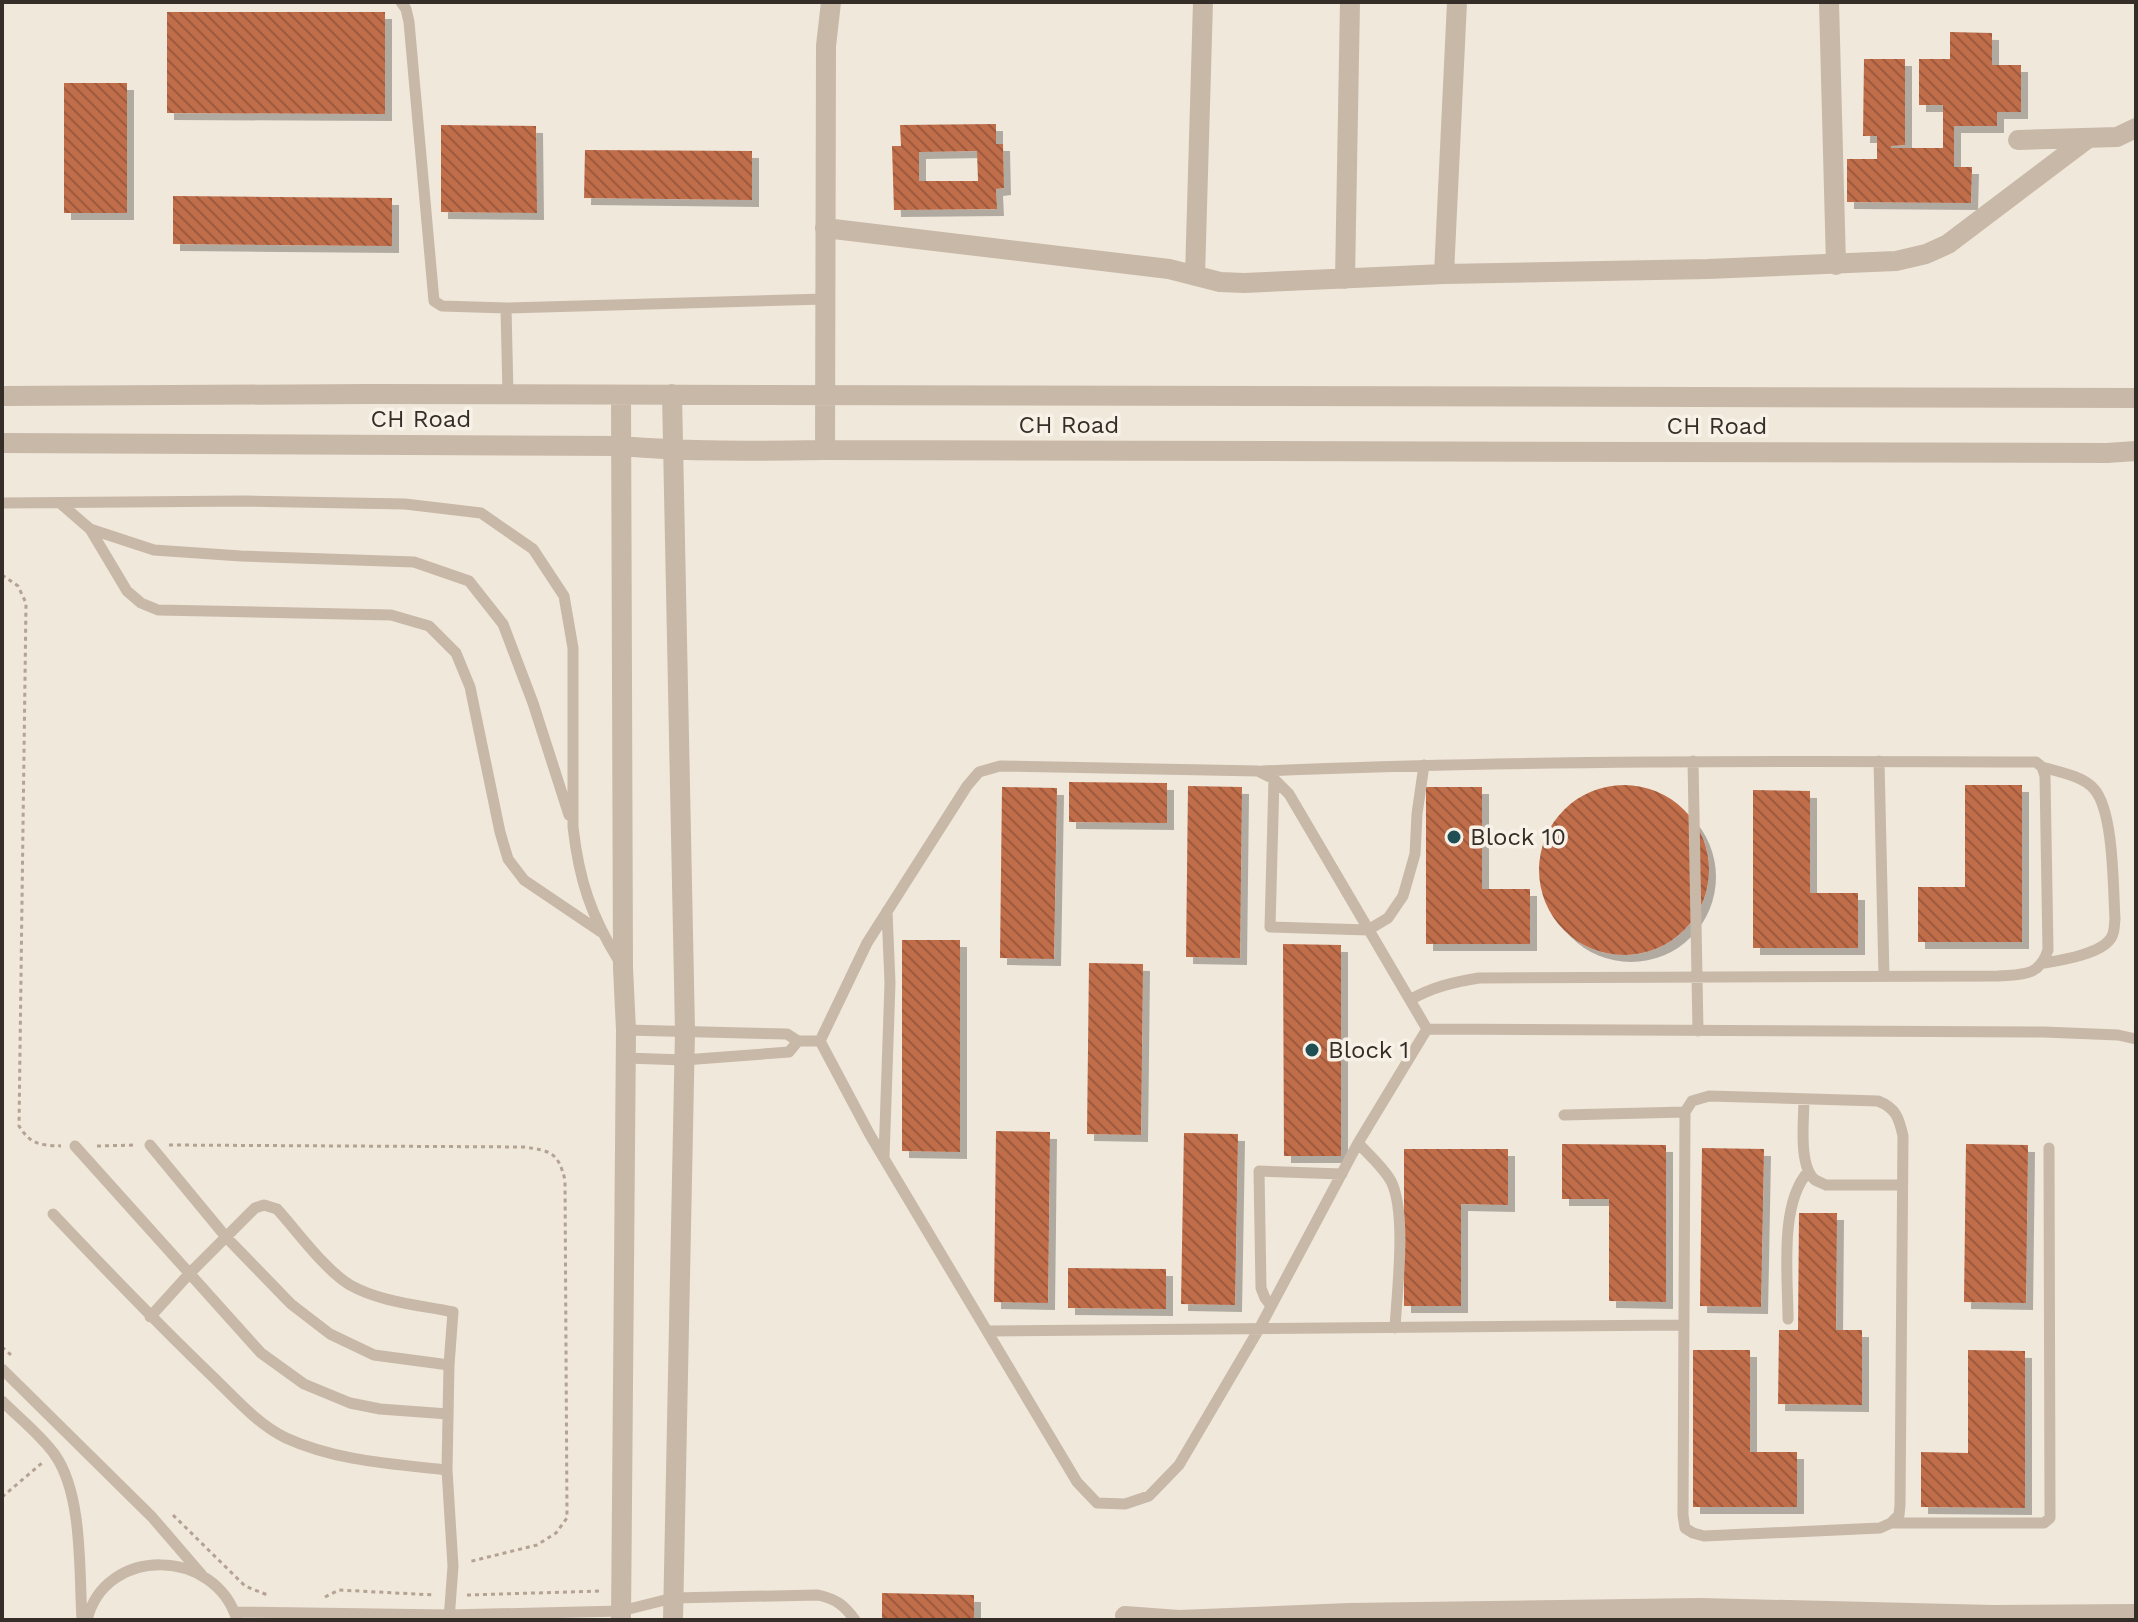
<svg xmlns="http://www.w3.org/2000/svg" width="2138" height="1622" font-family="'Work Sans',sans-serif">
	<defs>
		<pattern id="building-back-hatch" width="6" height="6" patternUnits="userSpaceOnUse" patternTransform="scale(2)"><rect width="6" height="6" fill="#c06d4a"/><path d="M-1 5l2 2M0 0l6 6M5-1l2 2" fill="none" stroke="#9d5a3e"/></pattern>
		<filter id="shadow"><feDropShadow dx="7" dy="7" stdDeviation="0" flood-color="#0004"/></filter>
	</defs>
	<rect width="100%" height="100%" fill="#f0e8db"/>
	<!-- building -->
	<path fill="url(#building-back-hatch)" fill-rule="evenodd" filter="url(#shadow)" d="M167,12h218v102l-218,-1z
		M1950,32l42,1v32h29v47h-24v14h-43v41h18l-1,36 -124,-1v-43h30v-23h-14l1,-77h41v86l-14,1v2h52v-43h-24v-46h31z
		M64,83h63v130h-63z
		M996,124v20h7l1,44 -8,1 1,20 -103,1 -2,-64h9l-1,-21zM977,151l1,30h-59v-29z
		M441,125l95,1 1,87 -96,-1z
		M585,150l167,1v49l-168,-2z
		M173,196l219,2v48l-219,-2z
		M1069,782l98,1v40l-98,-1z
		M1965,785h57v157h-104v-55h47z
		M1539 870a85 85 0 1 1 170 0a85 85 0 1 1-170 0Z
		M1188,786l54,1 -2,171 -54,-1z
		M1002,787l55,1 -3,171 -54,-1z
		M1426,787h56v102h48v55h-104z
		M1753,790l57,1v102h48v55h-105z
		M902,940h58v212l-58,-1z
		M1283,944l58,1v211h-57z
		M1089,963l54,1 -2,171 -54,-1z
		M996,1131l54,1 -2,171 -54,-1z
		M1184,1133l54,1 -3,171 -54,-1z
		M1562,1144l104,1v157l-57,-1v-102h-47z
		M1966,1144l62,1 -2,158 -62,-1z
		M1702,1148l62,1 -3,158 -61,-1z
		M1404,1149h104v56l-47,-1v102h-57z
		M1799,1213h38l-1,117h26v75l-84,-1 1,-74h19z
		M1068,1268l98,1v40l-98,-1z
		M1693,1350h57v102h47v55h-104z
		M1968,1350l57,1v157l-104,-1v-55l47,1z
		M882,1593l92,2v25h-92z"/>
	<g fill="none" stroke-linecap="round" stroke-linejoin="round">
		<!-- path -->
		<path stroke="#b4a292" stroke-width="3" stroke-dasharray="4 4" stroke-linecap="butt" d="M2,575l16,11 8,17 -7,523c12,19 21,19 42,20
			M169,1145l355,2c27,4 34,5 41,33l2,338 -11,15 -19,12 -69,17
			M97,1146l40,-1
			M2,1347l9,8
			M2,1497l40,-34
			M173,1515l72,71 25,10
			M467,1595l136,-4
			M325,1597l14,-7 96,5"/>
		<!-- service -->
		<path stroke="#c8b8a8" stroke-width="11" d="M401,2l5,7 3,13 25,279 8,5 64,2 2,87
			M506,308l319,-9
			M2,503l243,-2 160,3 76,9 52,36 31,47 9,52v179c6,53 18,89 46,134
			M60,503l30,26 64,21 87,6 173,6 55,19 34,43 30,79 36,112
			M90,529l37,62 14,12 17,7 233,5 38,11 27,27 14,34 30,145 8,27 16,21 77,52
			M1693,761l5,270
			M1879,761l5,215
			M2042,767c17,5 41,9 52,22 20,22 19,99 21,130 -1,7 0,13 -4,19 -10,16 -49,22 -67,25
			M1262,771c258,-11 516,-10 774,-9l6,5 3,9 3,174c-9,27 -25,24 -50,26l-519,2c-25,4 -47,9 -69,22
			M1274,779l-4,148 98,3 20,-12 15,-22 12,-42 2,-40 7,-49
			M626,1030l161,4 11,7h22l47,-98 100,-157 12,-14 21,-6 258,5 16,8 15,15 138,235 617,3 74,3 18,4
			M820,1041l50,94 207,347 20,21 28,1 24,-8 30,-31 80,-136 99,-186 69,-114
			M626,1058l58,2 105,-8 9,-11
			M1709,1096l169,5c18,7 21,17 25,35l-3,369 -1,10 -8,8 -11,5 -176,8 -11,-3 -8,-5 -2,-13 2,-403 7,-11z
			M1804,1099c0,20 -6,67 11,81 2,1 9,4 11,5h76
			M1564,1115l121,-3
			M1358,1143c11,12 25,24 33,38 16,32 6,109 4,147
			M150,1145l76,92 65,67 39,30 44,21 75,10
			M75,1146l186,207 43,31 46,19 30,6 68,5
			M884,1158l6,-175 -3,-72
			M53,1214c52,55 104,109 158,161 23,22 46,49 75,63 50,23 107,26 161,32
			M1271,1306l-6,-8 -4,-10 -2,-117 83,3
			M150,1317l39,-43 66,-66 9,-3 13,4c20,22 48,61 73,76 30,17 69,20 103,27l-4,53 -2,105 6,96 -4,54
			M1788,1319c0,-42 -9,-115 20,-147
			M988,1331l694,-6
			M2,1369l150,148 50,58
			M2,1401c17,17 39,34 53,54 28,40 24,116 27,165
			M1891,1523h153l6,-5 -1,-370
			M234,1612l215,3 172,-4 52,-13 145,-3c18,4 26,10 37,25
			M87,1620c18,-75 129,-72 150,0"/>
		<!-- minor -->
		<path stroke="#c8b8a8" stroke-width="20" d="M1829,2l7,263
			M2018,140l99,-3 19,-9
			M825,228l344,41 51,13 24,1 200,-9 264,-5 188,-8 30,-7 22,-10 139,-105
			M1444,274l13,-272
			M1195,276l8,-274
			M1345,279l5,-277
			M1125,1616l54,4 170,-7 351,-5 293,7 143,-1"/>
		<!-- tertiary -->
		<path stroke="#c8b8a8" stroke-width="20" d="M672,394l13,637 -12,589
			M2,396l367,-2 1767,4
			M621,396l2,572 3,62 -5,590
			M2,443l618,3c69,6 136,5 205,4l1282,3 29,-2
			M825,450l1,-404 5,-44"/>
	</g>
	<!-- markers -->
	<g fill="#1f4e54" stroke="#f8f1e7" stroke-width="3">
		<circle cx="1454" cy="837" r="8"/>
		<circle cx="1312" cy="1050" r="8"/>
	</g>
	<g text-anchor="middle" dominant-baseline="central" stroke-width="7" stroke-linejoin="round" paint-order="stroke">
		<!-- street labels -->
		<g font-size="24" fill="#352d28" stroke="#f8f1e7">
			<text x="421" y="419">CH Road</text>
			<text x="1069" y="425">CH Road</text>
			<text x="1717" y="426">CH Road</text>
		</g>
		<!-- poi labels -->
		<g font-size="24" fill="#352d28" stroke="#f8f1e7" text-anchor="start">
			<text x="1470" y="837">Block 10</text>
			<text x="1328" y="1050">Block 1</text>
		</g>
	</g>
	<!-- border -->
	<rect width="2138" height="1622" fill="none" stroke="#352d28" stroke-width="8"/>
</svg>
